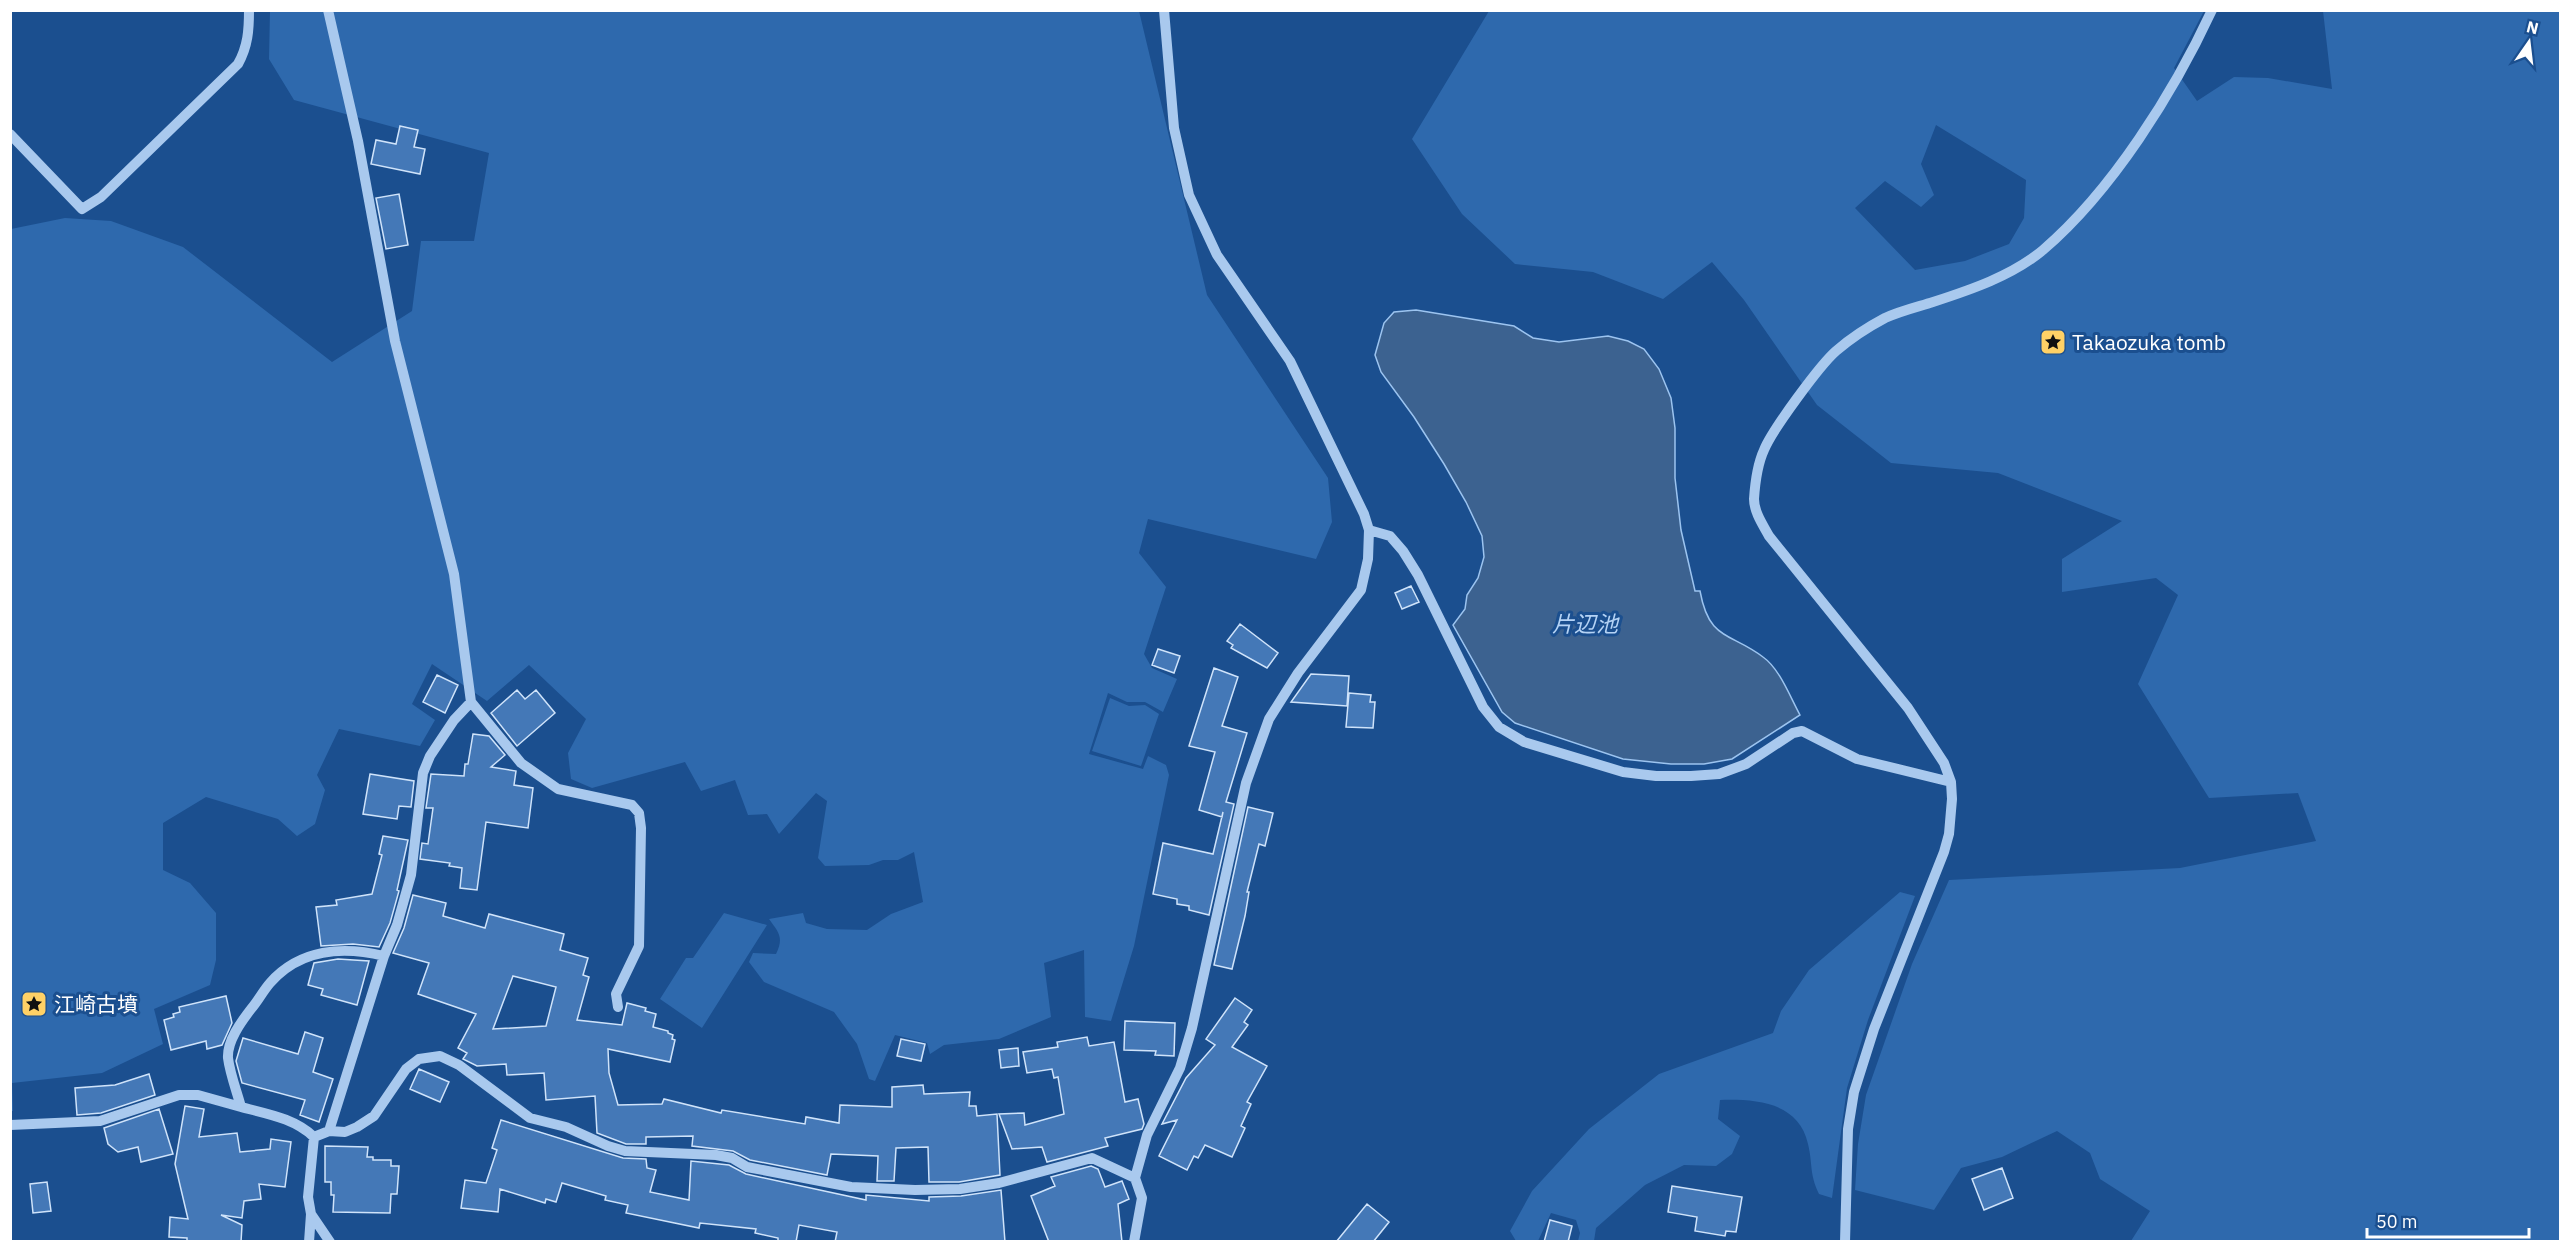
<svg xmlns="http://www.w3.org/2000/svg" width="2571" height="1252" font-family="'IBM Plex Sans','Noto Sans JP',sans-serif">
	<rect width="100%" height="100%" fill="#1b4f8f"/>
	<!-- green -->
	<path fill="#2e69ad" fill-rule="evenodd" d="M270,11h869l68,284 121,183 4,44 -16,37 -168,-40 -9,34 27,34 -22,67 8,14 25,11 -14,33 -18,-10h-18l-19,-9 -19,61 54,15 5,-13 18,9 3,10 -35,171 -23,75 -26,-4 -1,-67 -40,13 7,54 -52,22 -55,6 -14,9 -3,-11 -32,-8 -20,46 -6,-2 -12,-35 -23,-32 -70,-30 -15,-20 4,-9 23,1c8,-17 3,-21 -7,-35l34,-6 3,10 21,6 40,1 24,-16 32,-12 -9,-50 -16,8h-15l-14,5 -44,1 -7,-8 9,-57 -11,-8 -37,41 -12,-20 -19,1 -13,-35 -34,11 -16,-29 -93,26 -21,-9 -3,-26 18,-34 -57,-54 -42,36 -55,-37 -20,40 23,16 -15,26 -81,-17 -22,46 8,15 -10,34 -18,12 -19,-17 -72,-22 -43,26v47l27,13 26,30v47l-6,25 -56,24 9,35 -61,29 -90,10 1,28h-2v-882l54,-11 46,3 72,26 149,115 80,-51 9,-70h53l15,-88 -195,-53 -25,-41z
		M1489,11h715l-30,57 23,33 37,-24 34,1 64,11 -9,-78h237v1230h-429l19,-30 -50,-32 -10,-26 -33,-22 -55,26 -41,11 -27,42 -79,-20 3,-46 8,-49 46,-131 37,-84 231,-12 136,-27 -18,-48 -89,5 -71,-114 40,-89 -22,-17 -94,14v-33l60,-38 -124,-48 -107,-10 -74,-58 -73,-105 -32,-38 -49,37 -70,-27 -78,-8 -53,-50 -50,-75zM1936,125l90,55 -2,38 -15,26 -44,17 -50,9 -60,-62 30,-27 36,26 13,-12 -13,-31z
		M1110,698l19,8 16,-1 14,9 -18,52 -49,-15z
		M1900,892l15,4 -47,124 -21,68 -15,110 -13,-4c-10,-21 -6,-29 -11,-50 -9,-42 -52,-45 -88,-44l-2,19 22,17 -8,18 -16,12 -32,-1 -39,20 -49,43 -2,13h-16l2,-8 -4,-13 -25,-7 -13,28h-22l-6,-10 22,-40 57,-62 70,-55 114,-41 8,-22 28,-41z
		M724,913l43,12 -65,103 -42,-29 26,-41h7z"/>
	<!-- water -->
	<path fill="#3c6290" stroke="#9cc4f0" stroke-width="1.5" d="M1416,310l98,16 19,12 26,4 49,-6 20,5 16,8 15,20 12,29 4,30v50l6,52 14,61h5c9,50 30,41 63,66 17,12 27,40 37,58l-68,44 -28,5h-33l-48,-5 -108,-36 -13,-11 -49,-87 12,-16 2,-14 11,-17 6,-21 -2,-21 -16,-34 -22,-38 -30,-47 -33,-45 -6,-17 9,-32 10,-11z"/>
	<!-- building -->
	<path fill="#4478b7" stroke="#cfe3fa" stroke-width="1.5" fill-rule="evenodd" d="M400,126l18,4 -4,17 11,2 -5,25 -49,-10 5,-24 20,4z
		M399,194l9,51 -22,4 -10,-51z
		M1411,586l8,16 -17,7 -7,-16z
		M1240,624l38,29 -11,15 -36,-20 2,-3 -6,-4z
		M1158,649l22,7 -6,17 -22,-8z
		M1214,668l24,9 -16,49 25,7 -21,69 8,2 -25,111 -20,-5v-4l-12,-2v-5l-24,-5 10,-51 50,11 10,-42 -1,5 -23,-7 16,-58 -26,-6z
		M1311,674l38,2 -2,30 -56,-4z
		M437,675l21,10 -13,28 -22,-11z
		M517,690l8,9 11,-9 19,23 -38,33 -26,-33z
		M1349,693l22,2 -1,7h5l-2,26 -27,-1z
		M473,734l16,2 16,19 -14,12 25,4 -2,14 19,3 -5,40 -42,-6 -9,68 -17,-2 2,-20 -13,-2 1,-3 -30,-4 2,-16 6,1 5,-36h-7l5,-34 33,2 1,-12h3z
		M370,774l44,7 -3,26 -12,-1 -2,13 -34,-5z
		M1248,807l25,6 -8,33 -6,-2 -12,48h2l-4,24 -13,53 -18,-4z
		M383,836l25,4 -11,50 2,1 -9,32 -11,24 -26,-3 -32,2 -5,-39 21,-2 -1,-5 36,-6 10,-39 -3,-1z
		M413,895l33,8 -3,13 42,12 4,-14 75,20 -4,16 28,8 -5,17 6,2 -12,43 45,5 5,-22 19,5 -1,3 11,3 -3,13 15,4v2l5,2 -1,4 3,1 -5,22 -62,-13 1,24 9,32 44,-1 2,-5 57,14 1,-3 83,14 1,-7 33,6 1,-18 52,2v-20l31,-2 1,9 46,-2 -1,14h7l1,10 20,-2 3,61 -41,7h-30l-1,-35 -32,1 -2,33h-17l1,-25 -47,-2 -4,21 -77,-15 -17,-9 -41,-5 1,-10 -47,1v7h-20l-29,-11 -2,-37 -49,4 -2,-27 -37,2 -1,-11 -29,2 -14,-7 4,-6 -9,-5 18,-34 -58,-20 11,-31 -36,-10 11,-25zM513,976l43,11 -10,39 -53,3z
		M338,959l31,2 -12,44 -36,-10 2,-6 -15,-4 6,-22z
		M226,996l6,27 -10,22 -15,4 -1,-8 -35,9 -7,-30 10,-3 -1,-3 7,-2 -1,-5z
		M1235,998l17,12 -8,12 4,3 -16,22 35,19 -20,36 4,2 -10,22 4,2 -13,29 -27,-12 -7,13 -4,-2 -7,14 -28,-14 18,-36 -15,4 24,-46 29,-33 -9,-6z
		M1125,1021l50,2 -1,33 -19,-1 1,-4 -32,-1z
		M305,1032l18,6 -10,34 20,7 -14,43 -19,-7 5,-15 -63,-17 -6,-22 7,-23 55,16z
		M1087,1037l2,9 25,-4 11,60 13,-3 6,25 -2,5 -37,9 3,8 -61,16 -5,-15 -30,2 -13,-35 25,-1 1,12 39,-11 -6,-37 -4,1 -2,-9 -25,4 -4,-21 35,-5 -1,-5z
		M901,1039l24,5 -4,17 -24,-5z
		M1018,1048l1,18 -18,2 -2,-18z
		M419,1069l30,13 -9,20 -30,-13z
		M149,1074l6,21 -54,18 -24,2 -2,-27 40,-3z
		M185,1106l19,3 -5,28 38,-4 3,19 30,-3 1,-10 20,3 -6,45 -26,-3 2,15 -17,2 -2,17 -21,-3 21,10 -1,17h-54v-4l-18,-1 1,-20 18,2 -13,-55z
		M159,1109l14,45 -32,8 -3,-15 -20,5 -10,-8 -4,-16z
		M501,1120l122,38 23,1 1,9 9,2 -6,22 39,8 2,-39 38,4 17,9 120,26v-5l63,6v-4l32,-1 40,-6 4,52h-170l2,-10 -38,-7 -3,17h-18v-4l-23,-5 1,-4 -56,-6 -1,5 -73,-15 2,-8 -23,-5 1,-4 -44,-13 -6,19 -10,-3 -1,4 -45,-14 -2,23 -37,-4 4,-28 21,3 11,-33 -5,-2z
		M325,1146l43,1 -1,10h6v3h18v6h8l-2,28h-6l-1,19 -57,-1 1,-17h-3v-13h-6z
		M1091,1166l7,3 7,18 17,-6 7,18 -11,5 4,38h-73l-18,-46 24,-10 -4,-9z
		M2002,1168l11,30 -29,12 -12,-31z
		M47,1182l4,29 -18,2 -3,-29z
		M1672,1186l70,11 -6,35 -10,-1 -1,5 -30,-5 2,-14 -29,-5z
		M1367,1204l22,18 -16,20h-37z
		M1550,1220l22,6 -4,16h-24z"/>
	<g fill="none" stroke-linecap="round" stroke-linejoin="round">
		<!-- minor -->
		<path stroke="#a9c9ee" stroke-width="10" d="M328,10l30,131 37,200 59,233 17,128 -17,18 -24,36 -7,17 -12,102 -14,50 -13,31 -55,175
			M10,134l72,75 19,-12 137,-133c10,-18 11,-34 11,-54
			M1369,530l21,6 13,15 15,24 65,132 16,20 25,15 99,30 33,4h35l28,-2 27,-10 47,-31 9,-2 55,28 94,23
			M471,702l50,61 37,26 74,16 7,8 2,15 -2,118 -23,48 2,13
			M241,1107c26,7 53,11 73,30
			M10,1125l90,-4 79,-26h19l43,12c-4,-15 -11,-33 -13,-49 -1,-17 13,-36 23,-49 7,-8 12,-18 19,-26 30,-34 73,-37 114,-27
			M309,1242l2,-28
			M330,1242l-19,-28 -3,-17 6,-60 15,-6 16,1 12,-5 17,-11 32,-47 13,-10 21,-3 19,9 71,53 36,9 42,19 17,5 91,4 16,3 15,9 104,20 64,3 45,-1 39,-6 93,-25 43,20
			M1134,1242l8,-44 -7,-20 12,-43 33,-67 12,-40 54,-245 23,-64 29,-46 63,-83 7,-31 1,-29 -5,-16 -74,-153 -73,-106 -28,-60 -15,-67 -10,-118
			M1845,1242l3,-113 6,-37 20,-63 70,-177 5,-18 3,-35 -1,-17 -7,-19 -36,-55 -139,-172c-6,-11 -15,-24 -15,-37 1,-15 4,-36 10,-49 8,-20 56,-85 72,-99 15,-13 32,-24 49,-33 15,-7 32,-11 48,-16 37,-12 79,-26 110,-52 69,-59 131,-158 169,-240"/>
	</g>
	<!-- icons -->
	<defs>
		<g id="sight-square" transform="scale(1.35)"><rect x="-9" y="-9" width="18" height="18" rx="4" fill="#ffd166" stroke="#1b4f8f"/><path d="M0-6L1.8-2.2L6-1.7L2.9 1.2L3.7 5.4L0 3.3L-3.7 5.4L-2.9 1.2L-6-1.7L-1.8-2.2Z" fill="#111"/></g>
	</defs>
	<g fill-rule="evenodd">
		<use href="#sight-square" x="2053" y="342"/>
		<use href="#sight-square" x="34" y="1004"/>
	</g>
	<g text-anchor="middle" dominant-baseline="central" stroke-width="6" stroke-linejoin="round" paint-order="stroke">
		<!-- poi labels -->
		<g font-size="21" fill="#fff" stroke="#1b4f8f" text-anchor="start">
			<text x="2072" y="342">Takaozuka tomb</text>
			<text x="54" y="1004">江崎古墳</text>
		</g>
		<!-- water labels -->
		<g font-size="22" font-style="italic" fill="#b5d3f5" stroke="#1b4f8f">
			<text x="1585" y="623">片辺池</text>
		</g>
	</g>
	<!-- border -->
	<rect width="2571" height="1252" fill="none" stroke="#ffffff" stroke-width="24"/>
	<!-- north arrow -->
	<g transform="translate(2529 42) rotate(14)" stroke="#1b4f8f" stroke-width="4.5" paint-order="stroke">
	<path d="M0-4.5L10 22L0 15L-10 22Z" fill="#ffffff"/>
	<text y="-9" font-size="16" font-weight="bold" text-anchor="middle" fill="#ffffff">N</text>
	</g>
	<!-- scale -->
	<path d="M2367 1228v9h162v-9" fill="none" stroke="#ffffff" stroke-width="3"/>
	<text x="2376" y="1228" font-size="18" fill="#ffffff" stroke="#1b4f8f" stroke-width="4.5" paint-order="stroke">50 m</text>
</svg>
